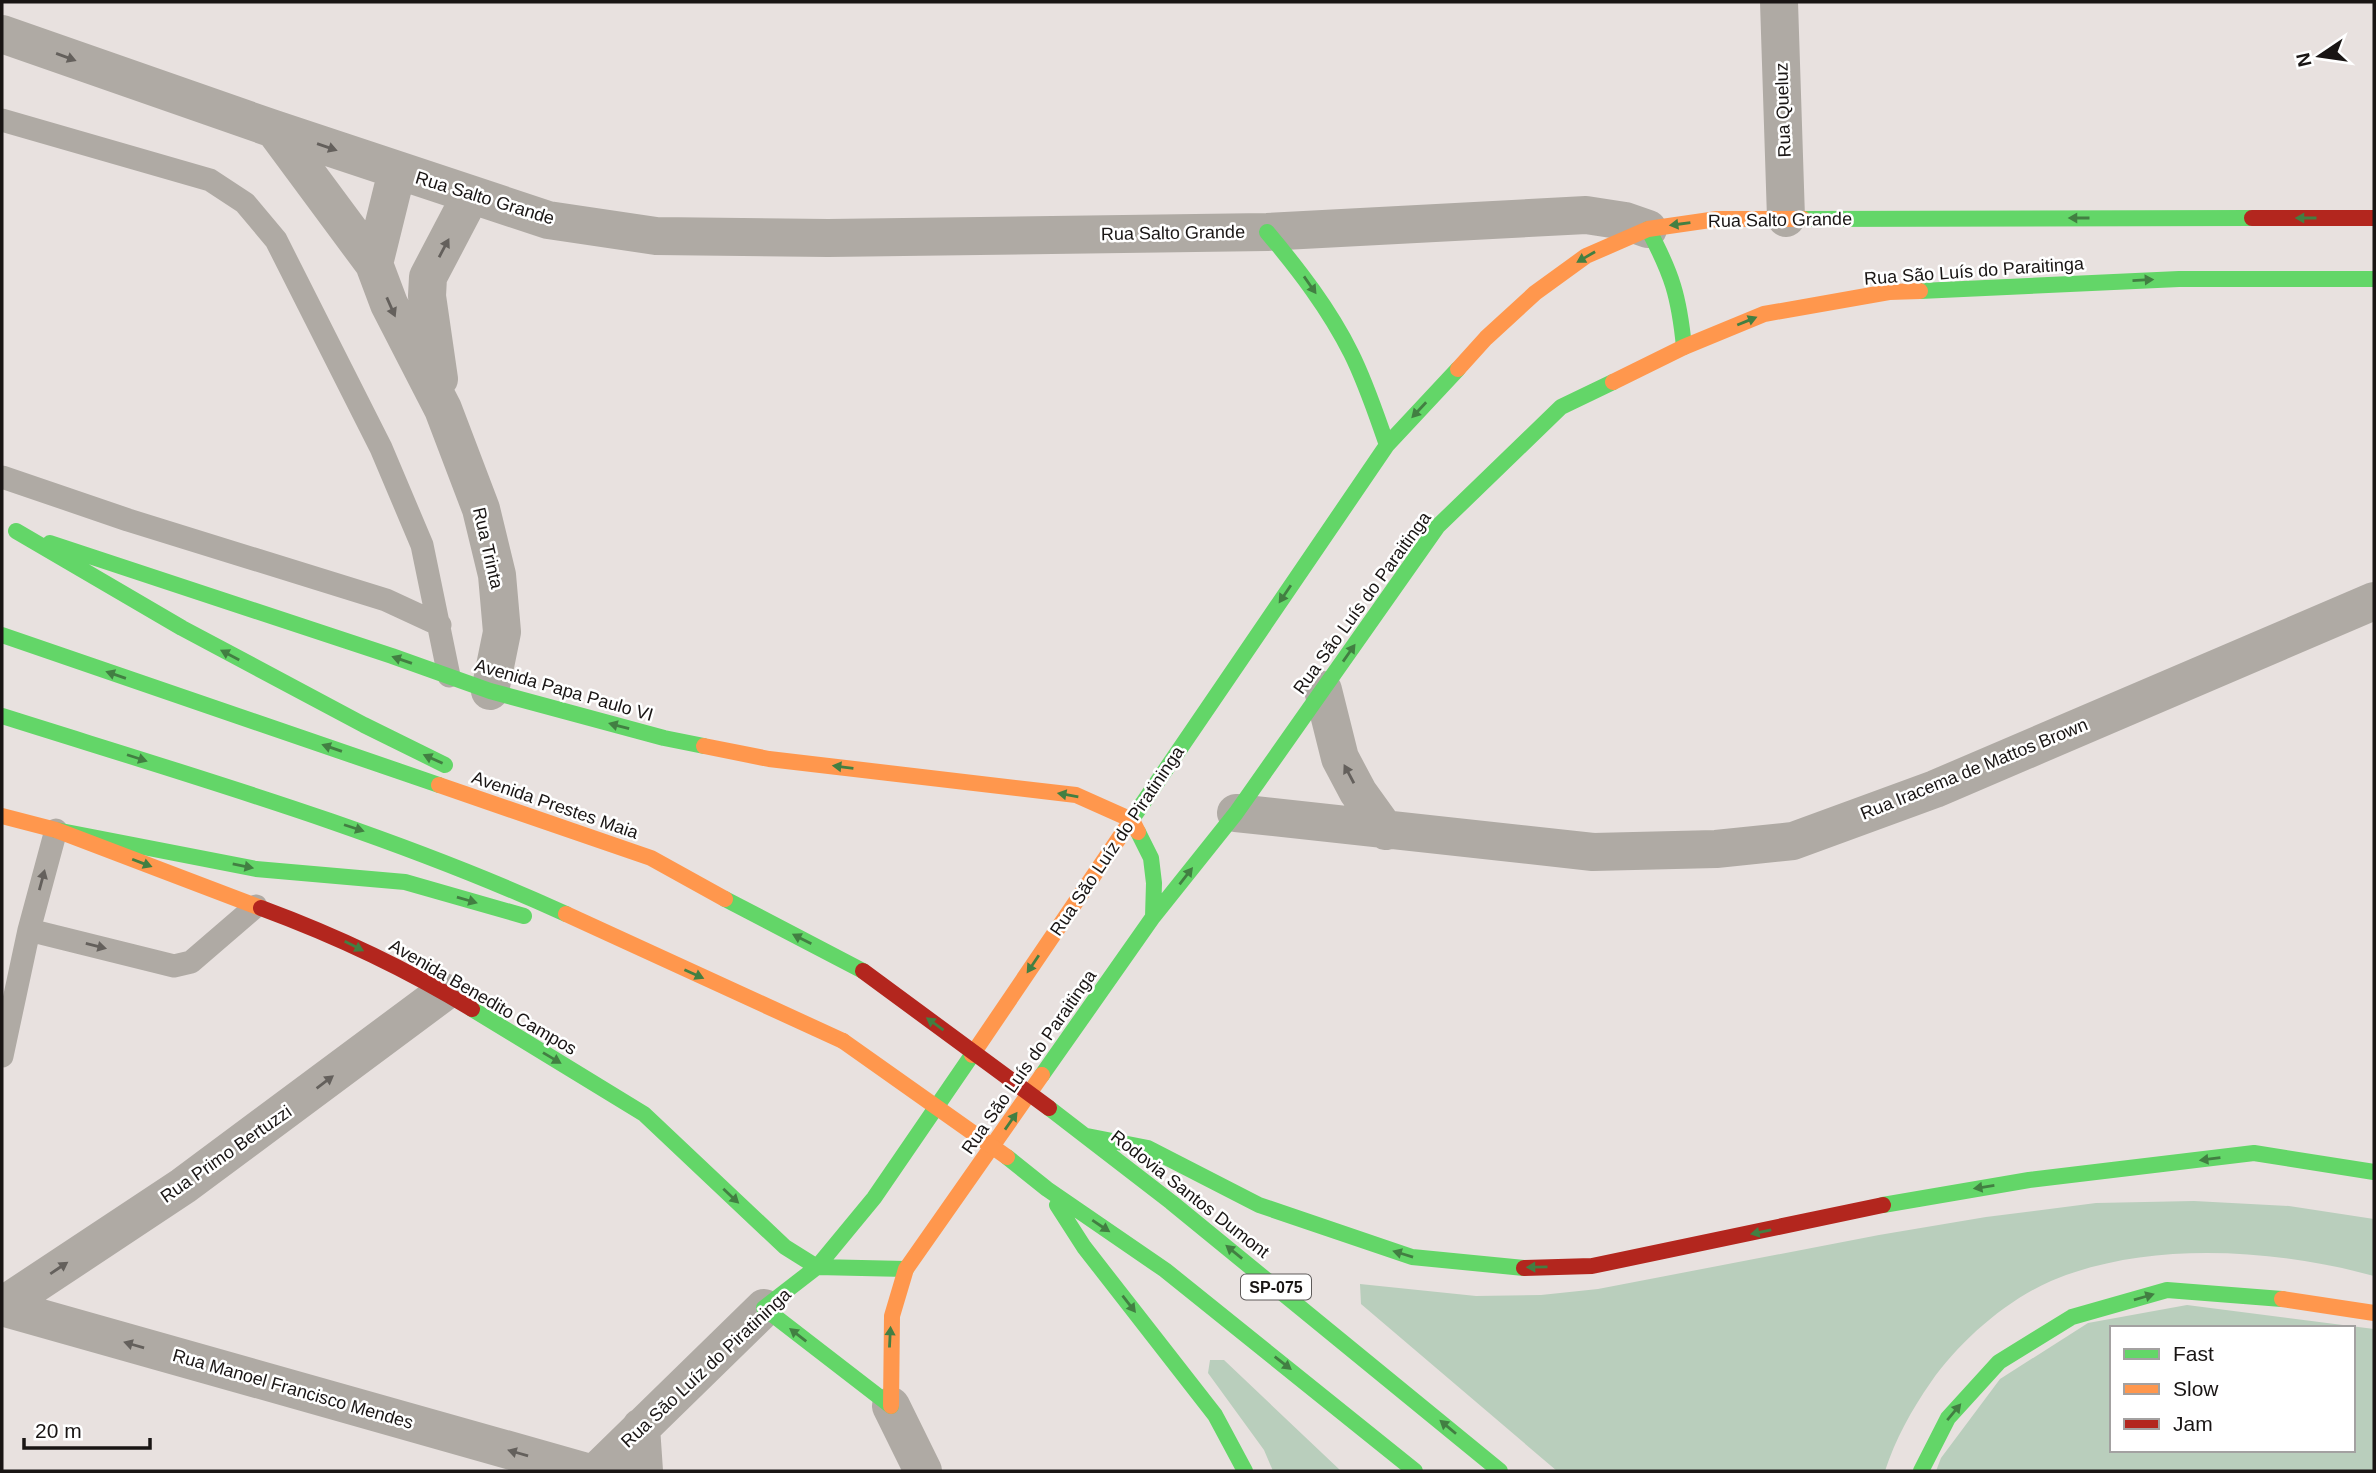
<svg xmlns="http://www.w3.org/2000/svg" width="2376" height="1473" font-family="Helvetica,sans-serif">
	<rect width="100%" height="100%" fill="#e8e1df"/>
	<!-- green -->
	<path fill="#b9cebc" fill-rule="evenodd" d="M2194,1201l95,5 85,13v57c-99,-27 -226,-36 -323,5 -46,20 -92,61 -120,101 -19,27 -36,58 -46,89h-328l-196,-167 -1,-20 116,12 65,-1 57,-6 281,-54 107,-18 110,-14z
		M2187,1305l187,24v142h-438l5,-13 59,-79 88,-56zM2112,1328h241v122h-241z
		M1210,1360h14l117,111h-68l-9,-21 -56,-77z"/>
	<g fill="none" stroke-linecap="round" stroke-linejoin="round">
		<!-- lane -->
		<path stroke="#afaaa4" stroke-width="23" d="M2,120l208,60 35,23 31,37 105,208 41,97 27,131
			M2,477l126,43 258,80 54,25
			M29,930l145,36 17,-4 65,-56
			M2,1056l27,-126 27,-100"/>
		<!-- street -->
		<path stroke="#afaaa4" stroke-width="38" d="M1779,2l7,216
			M2,34l272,95 274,91 108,16 172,2 439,-6 319,-17 39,6 23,8
			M274,129l100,135
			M397,171l-23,93 15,40 54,105 38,100 16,66 5,57 -12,59
			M439,379l-12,-83 1,-19 43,-82
			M1323,690l17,68 18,34 28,39
			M1236,813l357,39 123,-3 77,-8 142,-52 439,-188
			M2,1306l181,-120 261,-194
			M2,1307l581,164
			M891,1406l32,65
			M641,1427l3,44
			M597,1471l167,-163"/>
		<!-- fast -->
		<path stroke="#63d668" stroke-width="16" d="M1803,219l449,-1
			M1648,229c24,45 31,67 36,118
			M1267,232c32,38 62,77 84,121 15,30 25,61 36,92
			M1920,291l259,-12h195
			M16,531l166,97 182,97 81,40
			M50,543l342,113 98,35 174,47 40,8
			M2,635l437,150
			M2,716c190,60 382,115 564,198
			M1130,822l257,-377 71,-76
			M56,830l200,39 149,13 119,34
			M1138,832l13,26 3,25 -1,34
			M725,899l138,72
			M472,1009l172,105 141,133 32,20
			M1042,1075l111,-158 83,-104 202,-287 123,-119 52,-25
			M1049,1108l122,94 329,269
			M1087,1136l61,12 111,57 153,52 112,11
			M1007,1157l40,32 118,81 250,201
			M1057,1205l27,42 131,168 30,56
			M1883,1205l146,-25 225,-27 120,19
			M817,1267l89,2
			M891,1406l-127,-98 53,-41 57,-69 98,-143
			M1921,1471l27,-53 51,-56 73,-45 95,-27 115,9"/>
		<!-- slow -->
		<path stroke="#ff974d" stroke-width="16" d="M1458,369l28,-31 49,-45 51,-37 62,-27 69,-10h86
			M1613,382l71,-35 80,-33 125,-22 31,-1
			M704,746l65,13 307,36 56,25 6,12
			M439,785l212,73 74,41
			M2,816l54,14 205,78
			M566,914l277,127
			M972,1055l158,-233
			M2282,1299l92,14
			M891,1406l1,-90 14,-47 136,-194"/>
		<!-- jam -->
		<path stroke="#b3261e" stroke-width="16" d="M2252,218h122
			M261,908c73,27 144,60 211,101
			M1524,1268l68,-2 291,-61"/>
		<!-- slow-bridge -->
		<path stroke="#ff974d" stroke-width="16" d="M843,1041l164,116"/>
		<!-- jam-bridge -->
		<path stroke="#b3261e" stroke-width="16" d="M863,971l186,137"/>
	</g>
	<!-- one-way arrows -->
	<defs><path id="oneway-solid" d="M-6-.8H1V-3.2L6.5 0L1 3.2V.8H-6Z" transform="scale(1.75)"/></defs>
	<g fill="#64605c">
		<use href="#oneway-solid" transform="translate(66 57) rotate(20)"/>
		<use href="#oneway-solid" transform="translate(327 147) rotate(19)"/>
		<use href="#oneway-solid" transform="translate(444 248) rotate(-62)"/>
		<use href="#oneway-solid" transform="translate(391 307) rotate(66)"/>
		<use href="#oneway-solid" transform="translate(1349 774) rotate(-118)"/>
		<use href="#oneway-solid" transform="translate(42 880) rotate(-75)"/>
		<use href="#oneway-solid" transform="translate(96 946) rotate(14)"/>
		<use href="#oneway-solid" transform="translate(325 1082) rotate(-37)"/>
		<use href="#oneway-solid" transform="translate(59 1268) rotate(-34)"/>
		<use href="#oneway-solid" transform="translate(134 1345) rotate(-164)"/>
		<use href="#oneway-solid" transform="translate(518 1453) rotate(-164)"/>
	</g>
	<g fill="#427f42">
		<use href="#oneway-solid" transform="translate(2079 218) rotate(-180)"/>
		<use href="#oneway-solid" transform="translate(2306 218) rotate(-180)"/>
		<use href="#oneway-solid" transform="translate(1680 224) rotate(172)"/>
		<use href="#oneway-solid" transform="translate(1586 257) rotate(150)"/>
		<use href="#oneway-solid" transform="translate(2143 280) rotate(-3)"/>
		<use href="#oneway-solid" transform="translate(1310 285) rotate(55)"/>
		<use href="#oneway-solid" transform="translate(1747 321) rotate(-22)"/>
		<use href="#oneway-solid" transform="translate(1419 410) rotate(133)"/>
		<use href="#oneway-solid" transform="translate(1285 594) rotate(124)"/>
		<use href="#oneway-solid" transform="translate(1349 653) rotate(-55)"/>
		<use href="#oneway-solid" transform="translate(230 655) rotate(-152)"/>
		<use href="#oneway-solid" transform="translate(402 660) rotate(-161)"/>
		<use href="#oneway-solid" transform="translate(116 675) rotate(-161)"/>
		<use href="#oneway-solid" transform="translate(619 726) rotate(-165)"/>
		<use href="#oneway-solid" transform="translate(332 748) rotate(-161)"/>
		<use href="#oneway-solid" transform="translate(137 758) rotate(18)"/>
		<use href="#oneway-solid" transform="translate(433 759) rotate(-156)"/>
		<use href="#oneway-solid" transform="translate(843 767) rotate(-173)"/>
		<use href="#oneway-solid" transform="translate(1068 795) rotate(-170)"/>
		<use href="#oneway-solid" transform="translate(354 828) rotate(18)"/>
		<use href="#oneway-solid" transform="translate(142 863) rotate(21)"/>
		<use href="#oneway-solid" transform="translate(243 866) rotate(11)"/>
		<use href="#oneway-solid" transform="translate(1186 876) rotate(-52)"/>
		<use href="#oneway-solid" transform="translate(467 900) rotate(16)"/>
		<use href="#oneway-solid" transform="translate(802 939) rotate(-153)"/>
		<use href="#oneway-solid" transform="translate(354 946) rotate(27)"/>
		<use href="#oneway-solid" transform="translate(1033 964) rotate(124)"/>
		<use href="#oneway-solid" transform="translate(694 974) rotate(24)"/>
		<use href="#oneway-solid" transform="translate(935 1024) rotate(-144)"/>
		<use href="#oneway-solid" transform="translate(552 1058) rotate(31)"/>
		<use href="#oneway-solid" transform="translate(1011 1121) rotate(-55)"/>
		<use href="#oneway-solid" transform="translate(2210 1159) rotate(173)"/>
		<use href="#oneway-solid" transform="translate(1984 1187) rotate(171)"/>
		<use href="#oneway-solid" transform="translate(731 1196) rotate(43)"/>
		<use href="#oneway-solid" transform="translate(1101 1226) rotate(34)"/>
		<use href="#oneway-solid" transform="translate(1761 1232) rotate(168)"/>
		<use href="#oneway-solid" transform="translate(1234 1252) rotate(-141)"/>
		<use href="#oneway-solid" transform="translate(1403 1254) rotate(-163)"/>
		<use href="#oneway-solid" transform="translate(1537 1267) rotate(179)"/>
		<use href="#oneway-solid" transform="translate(2144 1297) rotate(-16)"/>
		<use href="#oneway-solid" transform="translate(1129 1304) rotate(52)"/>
		<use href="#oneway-solid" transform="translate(798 1335) rotate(-142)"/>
		<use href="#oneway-solid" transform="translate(890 1337) rotate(-87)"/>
		<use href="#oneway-solid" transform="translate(1283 1363) rotate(38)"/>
		<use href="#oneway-solid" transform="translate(1954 1412) rotate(-50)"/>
		<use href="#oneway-solid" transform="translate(1448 1427) rotate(-140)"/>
	</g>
	<g text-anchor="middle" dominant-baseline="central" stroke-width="5" stroke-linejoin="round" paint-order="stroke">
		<!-- shield labels -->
		<rect fill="#fff" stroke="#5e5b5a" stroke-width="2" x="1241" y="1274.5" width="70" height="25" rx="5"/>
		<g font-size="16" font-weight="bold" fill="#191514">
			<text x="1276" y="1287">SP-075</text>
		</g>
		<!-- street labels -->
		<g font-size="18" fill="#191514" stroke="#fff">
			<text transform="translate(1783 110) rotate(-92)">Rua Queluz</text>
			<text transform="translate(485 198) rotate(17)">Rua Salto Grande</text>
			<text transform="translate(1780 220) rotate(-1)">Rua Salto Grande</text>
			<text transform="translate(1173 233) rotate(-1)">Rua Salto Grande</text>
			<text transform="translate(1974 271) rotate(-4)">Rua São Luís do Paraitinga</text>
			<text transform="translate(488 548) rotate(77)">Rua Trinta</text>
			<text transform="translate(1362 603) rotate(-54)">Rua São Luís do Paraitinga</text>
			<text transform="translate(564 690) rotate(16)">Avenida Papa Paulo VI</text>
			<text transform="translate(1974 769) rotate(-22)">Rua Iracema de Mattos Brown</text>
			<text transform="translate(555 805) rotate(19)">Avenida Prestes Maia</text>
			<text transform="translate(1117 841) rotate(-56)">Rua São Luíz do Piratininga</text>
			<text transform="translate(483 997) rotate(30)">Avenida Benedito Campos</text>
			<text transform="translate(1029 1062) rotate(-55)">Rua São Luís do Paraitinga</text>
			<text transform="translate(226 1154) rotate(-35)">Rua Primo Bertuzzi</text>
			<text transform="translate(1190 1194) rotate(38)">Rodovia Santos Dumont</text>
			<text transform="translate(706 1368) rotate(-43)">Rua São Luíz do Piratininga</text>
			<text transform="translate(293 1389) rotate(16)">Rua Manoel Francisco Mendes</text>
		</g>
	</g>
	<!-- border -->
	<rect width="2376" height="1473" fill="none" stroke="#191514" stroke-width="7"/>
	<!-- legend -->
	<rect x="2110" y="1326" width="245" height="126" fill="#ffffff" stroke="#a3a1a1" stroke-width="2"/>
	<rect x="2124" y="1349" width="35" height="10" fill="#63d668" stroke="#a3a1a1" stroke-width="2"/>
	<text x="2173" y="1361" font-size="21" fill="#191514">Fast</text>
	<rect x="2124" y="1384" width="35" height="10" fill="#ff974d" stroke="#a3a1a1" stroke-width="2"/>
	<text x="2173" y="1396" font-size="21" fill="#191514">Slow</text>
	<rect x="2124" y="1419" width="35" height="10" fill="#b3261e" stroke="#a3a1a1" stroke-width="2"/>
	<text x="2173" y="1431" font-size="21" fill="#191514">Jam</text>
	<!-- north arrow -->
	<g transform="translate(2320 56) rotate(257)" stroke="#ffffff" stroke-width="5" paint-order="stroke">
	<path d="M0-5L12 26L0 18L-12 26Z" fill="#191514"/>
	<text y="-10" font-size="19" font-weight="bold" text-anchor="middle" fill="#191514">N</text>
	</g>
	<!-- scale -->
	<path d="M24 1438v10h126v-10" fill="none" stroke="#191514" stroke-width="3.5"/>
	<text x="35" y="1438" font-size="21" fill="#191514" stroke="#ffffff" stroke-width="5" paint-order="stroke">20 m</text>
</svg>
